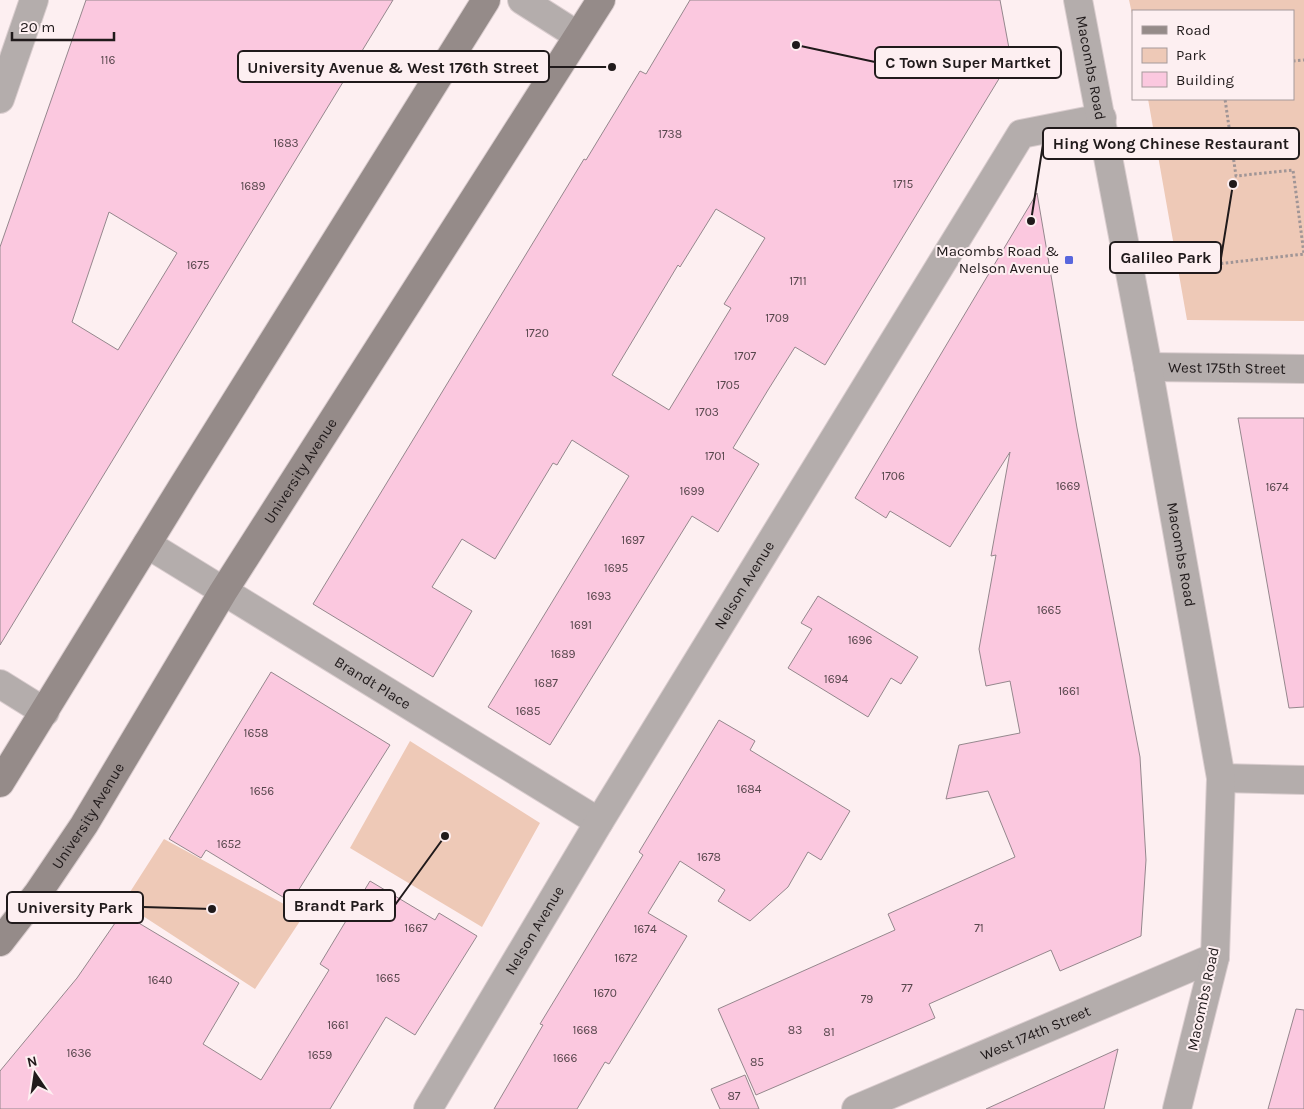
<svg xmlns="http://www.w3.org/2000/svg" width="1304" height="1109" font-family="Karla,sans-serif">
	<rect width="100%" height="100%" fill="#fdeff1"/>
	<!-- green -->
	<path fill="#eec9b7" d="M1129,0h175v321l-117,-1 -39,-221h145v-88h-160v7z
		M410,741l130,82 -58,104 -132,-79z
		M164,839l140,76 -49,74 -132,-86z"/>
	<!-- building -->
	<path fill="#fbc8df" stroke="#95878d" fill-rule="evenodd" d="M86,0h307l-393,645v-398zM109,212l68,41 -59,97 -46,-28z
		M690,0h310l11,59 -186,306 -30,-18 -27,43 -35,58 26,16 -41,68 -26,-16 -142,229 -62,-38 141,-231 -57,-36 -15,25 -4,-2 -58,96 -33,-20 -30,48 40,24 -39,66 -120,-73 271,-445 2,1 54,-89 6,3zM716,209l49,29 -41,66 7,4 -62,102 -57,-35 66,-110 2,2z
		M1037,193l40,235 63,329 6,103 -5,76 -81,35 -9,-21 -122,54 6,14 -179,77 -38,-86 177,-79 -7,-16 127,-57 -27,-66 -42,8 13,-54 61,-12 -10,-52 -24,5 -7,-37 17,-94 -5,1 19,-104 -60,95 -60,-36 -4,7 -31,-20z
		M1238,418h66v289l-15,1z
		M818,596l100,61 -17,27 -10,-6 -23,39 -80,-49 24,-39 -11,-6z
		M271,672l119,73 -99,157 -85,-52 -5,8 -32,-19z
		M719,720l36,21 -5,9 100,61 -29,49 -13,-8 -20,35 -38,34 -32,-20 7,-11 -45,-29 -32,52 39,23 -78,128 -4,-2 -28,47h-83l49,-84 -3,-1 103,-169 -4,-3z
		M370,881l65,39 4,-7 38,23 -62,99 -29,-18 -56,92h-330v-38l77,-93 45,-65 117,70 -36,61 58,36 68,-110 -9,-6z
		M1296,1009l8,1v99h-36z
		M1118,1049l-14,60h-118z
		M745,1075l14,34h-39l-9,-20z"/>
	<g fill="none" stroke-linecap="round" stroke-linejoin="round">
		<!-- minor casing -->
		<g stroke="#dacdcf" stroke-width="30">
			<g id="minor">
				<path d="M522,0l55,35"/>
				<path d="M0,99l34,-99"/>
				<path id="s1" d="M1148,367l156,2"/>
				<path id="s2" d="M147,544l452,278"/>
				<path d="M0,684l45,28"/>
				<path d="M1221,778l83,2"/>
				<path id="s3" d="M428,1109l171,-287 422,-688 81,-16"/>
				<path id="s4" d="M856,1109l359,-152"/>
			</g>
		</g>
		<!-- tertiary casing -->
		<g stroke="#dacdcf" stroke-width="30">
			<g id="tertiary">
				<path id="s5" d="M1078,0l70,367 73,411 -6,179 -38,152"/>
			</g>
		</g>
		<!-- secondary casing -->
		<g stroke="#dacdcf" stroke-width="30">
			<g id="secondary">
				<path d="M0,783l182,-296 304,-487"/>
				<path id="s6" d="M0,942l38,-49 46,-68 139,-233 378,-592"/>
			</g>
		</g>
		<!-- path -->
		<path stroke="#a09596" stroke-width="3" stroke-dasharray="2.5 2.5" stroke-linecap="butt" d="M1293,61l11,-1
			M1191,267l113,-13 -11,-84 -57,6 -11,-77"/>
		<!-- minor -->
		<use href="#minor" stroke="#b4adac" stroke-width="28"/>
		<!-- tertiary -->
		<use href="#tertiary" stroke="#b4adac" stroke-width="28"/>
		<!-- secondary -->
		<use href="#secondary" stroke="#958b89" stroke-width="28"/>
	</g>
	<!-- markers -->
	<rect fill="#5866dd" stroke="#fdeff1" stroke-width="2" x="1064" y="255" width="10" height="10" rx="2.5"/>
	<g text-anchor="middle" dominant-baseline="central" stroke-width="4" stroke-linejoin="round" paint-order="stroke">
		<!-- number labels -->
		<g font-size="12" fill="#57464c">
			<text x="108" y="60">116</text>
			<text x="670" y="134">1738</text>
			<text x="286" y="143">1683</text>
			<text x="903" y="184">1715</text>
			<text x="253" y="186">1689</text>
			<text x="198" y="265">1675</text>
			<text x="798" y="281">1711</text>
			<text x="777" y="318">1709</text>
			<text x="537" y="333">1720</text>
			<text x="745" y="356">1707</text>
			<text x="728" y="385">1705</text>
			<text x="707" y="412">1703</text>
			<text x="715" y="456">1701</text>
			<text x="893" y="476">1706</text>
			<text x="1068" y="486">1669</text>
			<text x="1277" y="487">1674</text>
			<text x="692" y="491">1699</text>
			<text x="633" y="540">1697</text>
			<text x="616" y="568">1695</text>
			<text x="599" y="596">1693</text>
			<text x="1049" y="610">1665</text>
			<text x="581" y="625">1691</text>
			<text x="860" y="640">1696</text>
			<text x="563" y="654">1689</text>
			<text x="836" y="679">1694</text>
			<text x="546" y="683">1687</text>
			<text x="1069" y="691">1661</text>
			<text x="528" y="711">1685</text>
			<text x="256" y="733">1658</text>
			<text x="749" y="789">1684</text>
			<text x="262" y="791">1656</text>
			<text x="229" y="844">1652</text>
			<text x="709" y="857">1678</text>
			<text x="416" y="928">1667</text>
			<text x="979" y="928">71</text>
			<text x="645" y="929">1674</text>
			<text x="626" y="958">1672</text>
			<text x="388" y="978">1665</text>
			<text x="160" y="980">1640</text>
			<text x="907" y="988">77</text>
			<text x="605" y="993">1670</text>
			<text x="867" y="999">79</text>
			<text x="338" y="1025">1661</text>
			<text x="585" y="1030">1668</text>
			<text x="795" y="1030">83</text>
			<text x="829" y="1032">81</text>
			<text x="79" y="1053">1636</text>
			<text x="320" y="1055">1659</text>
			<text x="565" y="1058">1666</text>
			<text x="757" y="1062">85</text>
			<text x="734" y="1096">87</text>
		</g>
		<!-- street labels -->
		<g font-size="15" fill="#201a1b" stroke="#fdeff1">
			<text stroke="none"><textPath href="#s5" startOffset="69">Macombs Road</textPath></text>
			<text stroke="none"><textPath href="#s1" startOffset="79">West 175th Street</textPath></text>
			<text stroke="none"><textPath href="#s6" startOffset="559">University Avenue</textPath></text>
			<text stroke="none"><textPath href="#s5" startOffset="564">Macombs Road</textPath></text>
			<text stroke="none"><textPath href="#s3" startOffset="612">Nelson Avenue</textPath></text>
			<text stroke="none"><textPath href="#s2" startOffset="265">Brandt Place</textPath></text>
			<text stroke="none"><textPath href="#s6" startOffset="154">University Avenue</textPath></text>
			<text stroke="none"><textPath href="#s3" startOffset="208">Nelson Avenue</textPath></text>
			<text transform="translate(1203 999) rotate(-78)">Macombs Road</text>
			<text stroke="none"><textPath href="#s4" startOffset="195">West 174th Street</textPath></text>
		</g>
		<!-- poi labels -->
		<g font-size="15" fill="#201a1b" stroke="#fdeff1" text-anchor="end">
			<text x="1059" y="251">Macombs Road &amp;<tspan x="1059" dy="17">Nelson Avenue</tspan></text>
		</g>
	</g>
	<!-- callouts -->
	<path fill="none" stroke="#201a1b" stroke-width="2" d="M796 45L875 62M612 67L549 67M1031 221L1043 144M1233 184L1221 258M445 836L395 905M212 909L143 907"/>
	<g fill="#201a1b" stroke="#fdeff1" stroke-width="2">
		<circle cx="796" cy="45" r="5"/>
		<circle cx="612" cy="67" r="5"/>
		<circle cx="1031" cy="221" r="5"/>
		<circle cx="1233" cy="184" r="5"/>
		<circle cx="445" cy="836" r="5"/>
		<circle cx="212" cy="909" r="5"/>
	</g>
	<g fill="#fdeff1" stroke="#201a1b" stroke-width="2">
		<rect x="875" y="47" width="186" height="31" rx="5"/>
		<rect x="238" y="51" width="311" height="31" rx="5"/>
		<rect x="1043" y="128" width="256" height="31" rx="5"/>
		<rect x="1110" y="242" width="111" height="31" rx="5"/>
		<rect x="284" y="890" width="111" height="31" rx="5"/>
		<rect x="7" y="892" width="136" height="31" rx="5"/>
	</g>
	<g font-size="16" text-anchor="middle" font-weight="bold" fill="#201a1b">
		<text x="968" y="68">C Town Super Martket</text>
		<text x="393" y="73">University Avenue &amp; West 176th Street</text>
		<text x="1171" y="149">Hing Wong Chinese Restaurant</text>
		<text x="1166" y="263">Galileo Park</text>
		<text x="339" y="911">Brandt Park</text>
		<text x="75" y="913">University Park</text>
	</g>
	<!-- legend -->
	<rect x="1132" y="10" width="162" height="90" fill="#fdeff1" stroke="#a59a9b"/>
	<rect x="1142" y="26" width="25" height="8" fill="#958b89" stroke="#a59a9b"/>
	<text x="1176" y="35" font-size="15" fill="#201a1b">Road</text>
	<rect x="1142" y="48" width="25" height="15" fill="#eec9b7" stroke="#a59a9b"/>
	<text x="1176" y="60" font-size="15" fill="#201a1b">Park</text>
	<rect x="1142" y="72" width="25" height="15" fill="#fbc8df" stroke="#a59a9b"/>
	<text x="1176" y="85" font-size="15" fill="#201a1b">Building</text>
	<!-- north arrow -->
	<g transform="translate(35 1074) rotate(347)" stroke="#fdeff1" stroke-width="4" paint-order="stroke">
	<path d="M0-4L9 19L0 12L-9 19Z" fill="#201a1b"/>
	<text y="-8" font-size="14" font-weight="bold" text-anchor="middle" fill="#201a1b">N</text>
	</g>
	<!-- scale -->
	<path d="M12 32v8h102v-8" fill="none" stroke="#201a1b" stroke-width="2.5"/>
	<text x="20" y="32" font-size="15" fill="#201a1b" stroke="#fdeff1" stroke-width="4" paint-order="stroke">20 m</text>
</svg>
